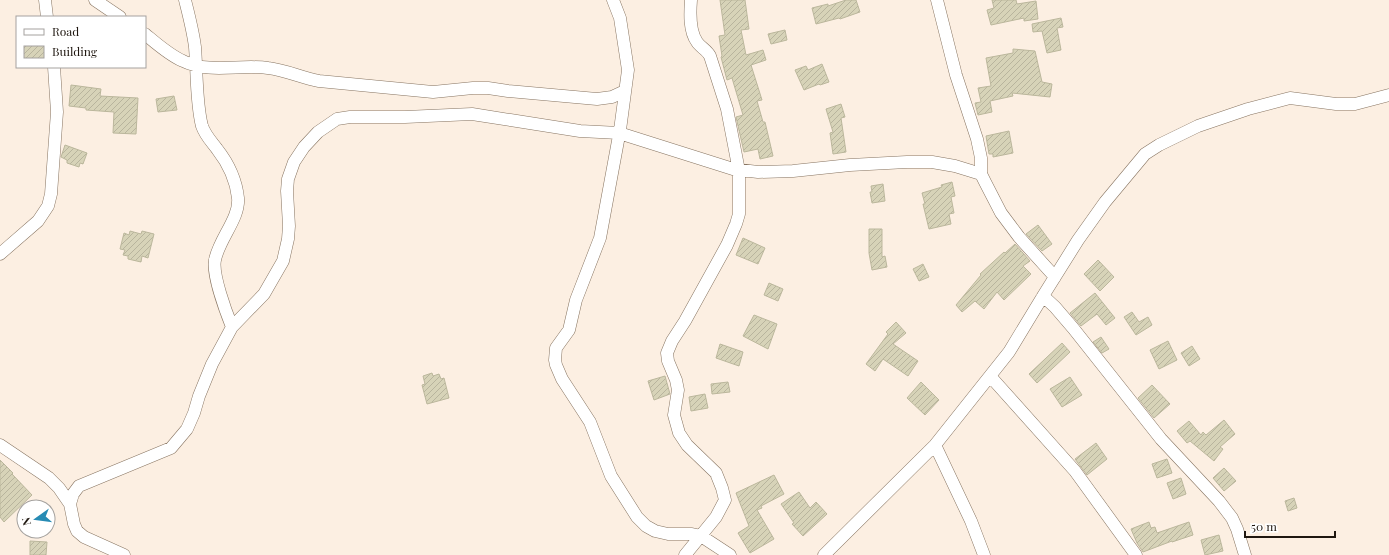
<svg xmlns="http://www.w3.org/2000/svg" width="1389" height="555" font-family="'Playfair Display',serif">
	<defs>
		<pattern id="building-hatch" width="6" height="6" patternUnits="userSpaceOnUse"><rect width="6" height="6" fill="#d7d3b8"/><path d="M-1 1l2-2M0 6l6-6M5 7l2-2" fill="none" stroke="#b8b49d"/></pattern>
	</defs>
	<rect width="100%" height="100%" fill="#fcefe2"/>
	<!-- building -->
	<path fill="url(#building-hatch)" stroke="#bbb79c" d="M720,0h25l4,29 -8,1 5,25 17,-5 3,10 -15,5 11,35 -5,1 6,21h2l8,34 -13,3 -2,-10 -14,3 -8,-35 7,-2 -11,-37 -5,2 -6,-23 1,-1 -3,-20 6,-1z
		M846,0h10l4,12 -20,7 -1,-1 -23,6 -4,-16 16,-4v2z
		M992,0h24l1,4 19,-3 2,18 -14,2v-3l-33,7 -4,-15 7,-2z
		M1061,18l2,9 -6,1 4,22 -14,3 -5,-22 -9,1 -1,-8z
		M785,30l2,10 -16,4 -3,-10z
		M1013,49l22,2 7,31 10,2 -2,13 -38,-4 1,3 -23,5 2,11 -14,3 -3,-12 6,-1 -3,-14 13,-2 -5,-28 27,-5z
		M822,64l7,18 -9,3 -1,-1 -15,6 -9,-20 11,-4 2,4z
		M71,85l30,4 -1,7 38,2 -2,36 -23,-1 1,-21 -28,-2v-2l-17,-2z
		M174,96l3,14 -19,2 -2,-13z
		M841,104l4,13 -4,1 5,34 -13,2 -3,-21 3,-1 -7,-23z
		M1009,131l4,22 -20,4v-3h-4l-3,-18z
		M65,145l22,8 -4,11 -3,-1 -1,4 -12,-4v-3l-6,-3z
		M952,182l3,14 -4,1 3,16 -5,1 2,10 -22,5 -6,-25h2l-3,-11 20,-6 -1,-2z
		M883,184l2,17 -13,2 -2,-11h2l-1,-6z
		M1038,225l14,19 -10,7 -16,-17z
		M869,229h13v28l3,-1 2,11 -15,3 -3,-17z
		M130,231l11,3 1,-3 12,3 -6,24 -6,-2 -1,6 -13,-3v-3l-5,-1 2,-5 -5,-1 4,-16 5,2z
		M743,238l22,10 -7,16 -22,-9z
		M1015,244l15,17 -7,5 8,8 -27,26 -7,-8 -13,17 -9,-8 -13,11 -6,-7 25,-30 -1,-1 24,-22 1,1z
		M1098,260l16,17 -14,14 -16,-17z
		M923,264l6,13 -10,4 -6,-12z
		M769,283l14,6 -5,12 -14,-6z
		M1095,293l20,25 -9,7 -9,-11 -16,12 -11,-13z
		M1132,312l7,10 9,-5 4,8 -16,10 -12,-18z
		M754,315l23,9 -9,25 -25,-13z
		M896,322l10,11 -13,11 25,17 -10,15 -25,-17 -8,12 -9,-7 22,-30 -2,-2z
		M1101,337l8,12 -7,4 -9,-11z
		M1168,341l9,19 -18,9 -9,-19z
		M1062,343l8,9 -33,31 -8,-9z
		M720,344l23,8 -4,14 -23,-8z
		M1192,346l8,13 -11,7 -8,-13z
		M432,373l1,3 6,-2 2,5 3,-1 5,20 -22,6 -5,-19 3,-1 -2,-8z
		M665,376l5,18 -16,6 -6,-19z
		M1070,377l12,18 -20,12 -12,-18z
		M728,382l2,10 -18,2 -1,-10z
		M921,382l18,18 -14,15 -18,-17z
		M1152,385l18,19 -16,14 -16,-20z
		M705,394l3,14 -17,3 -2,-14z
		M1224,420l11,14 -15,13 3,2 -9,12 -24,-20 -3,2 -10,-12 12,-10 12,14 2,-3 3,3z
		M1096,443l11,16 -20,16 -12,-16z
		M1167,459l5,14 -15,5 -5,-14z
		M0,460l13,13 -1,1 20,21 -28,27 -4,-5z
		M1224,468l12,13 -12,10 -11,-13z
		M774,475l10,19 -23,12 1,2 -5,2 17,29 -24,14 -12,-20 11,-7 -13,-33z
		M1181,478l5,16 -13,5 -6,-16z
		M799,492l11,16 6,-6 11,12 -24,22 -11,-12 2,-1 -13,-19z
		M1294,498l3,10 -9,3 -3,-10z
		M1149,522l2,6 4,-1 2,6 32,-11 4,13 -21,7v-1l-29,11 -6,-9 -6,-14z
		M1219,535l4,16 -18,4 -4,-15z
		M30,541l17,1 -1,13h-16z"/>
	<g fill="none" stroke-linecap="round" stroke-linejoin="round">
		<!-- minor casing -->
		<g stroke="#877461" stroke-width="13">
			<path id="minor" d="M45,0l2,17
				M95,0l25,17
				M185,0c4,16 8,31 10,47 2,24 1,56 7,79 3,9 9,15 15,23 11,14 19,30 21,49 2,20 -19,41 -23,62 -3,14 11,52 17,67
				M613,0l7,18 8,52 -8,60 -20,108 -24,62 -7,30 -13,18 -1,12 1,5 6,14 28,43 21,54 26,41 9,9 9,5 13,3h24l9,2 29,19
				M937,0l19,75 21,64 4,19v16l4,8 16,31 18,24 36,40
				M145,34c12,10 24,21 38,27 26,13 58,3 85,7 18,2 34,10 51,13l114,11 40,-4h15l20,3 89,8 15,-2 13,-6
				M0,254l38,-33 10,-15 3,-12 6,-82 -3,-45
				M1043,296l12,11 18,21 88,111 58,62 13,17 5,11 8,26
				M990,376l85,95 61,84
				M0,445l49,33 10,10 11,16 4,20 3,7 7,6 40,18
				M935,445l36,76 13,34
				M70,504l3,-10 6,-8 92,-38 16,-19 7,-16 5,-17 13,-32 20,-37 32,-33 19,-33 5,-22 1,-13 -2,-35 1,-12 6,-17 10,-15 14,-15 19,-13 13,-2h55l67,-3 108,17 39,2 114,36 25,3 35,-1 57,-6 57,-3h25l23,4 26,8
				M685,555l31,-38 9,-17 -3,-12 -6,-15 -29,-28 -8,-12 -5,-18 4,-25 -2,-10 -8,-19 -1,-8 5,-12 13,-20 42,-76 9,-21 3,-10v-43l-12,-62 -17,-53c-3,-6 -10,-9 -13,-14 -8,-11 -7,-29 -6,-42
				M824,555l111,-110 74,-93 34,-56 35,-56 27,-38 40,-48 14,-9 39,-19 50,-17 42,-11 46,6h19l34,-9"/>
		</g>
		<!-- minor -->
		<use href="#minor" stroke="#fff" stroke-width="12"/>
	</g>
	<!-- legend -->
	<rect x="16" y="16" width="130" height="52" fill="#ffffff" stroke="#a5a29f"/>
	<rect x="24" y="29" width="20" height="6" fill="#ffffff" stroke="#a5a29f"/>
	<text x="52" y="36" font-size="12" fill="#1f1710">Road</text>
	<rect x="24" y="46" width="20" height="12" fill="url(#building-hatch)" stroke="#a5a29f"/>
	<text x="52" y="56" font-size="12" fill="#1f1710">Building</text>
	<!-- north arrow -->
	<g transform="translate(36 519) rotate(256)"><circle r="19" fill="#ffffff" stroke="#a5a29f"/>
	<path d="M0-3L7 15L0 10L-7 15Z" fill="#278bb4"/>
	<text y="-6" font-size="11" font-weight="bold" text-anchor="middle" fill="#1f1710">N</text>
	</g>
	<!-- scale -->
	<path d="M1245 531v6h90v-6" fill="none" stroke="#1f1710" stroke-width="2"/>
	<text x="1251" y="531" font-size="12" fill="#1f1710" stroke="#ffffff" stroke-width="3" paint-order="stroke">50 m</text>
</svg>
